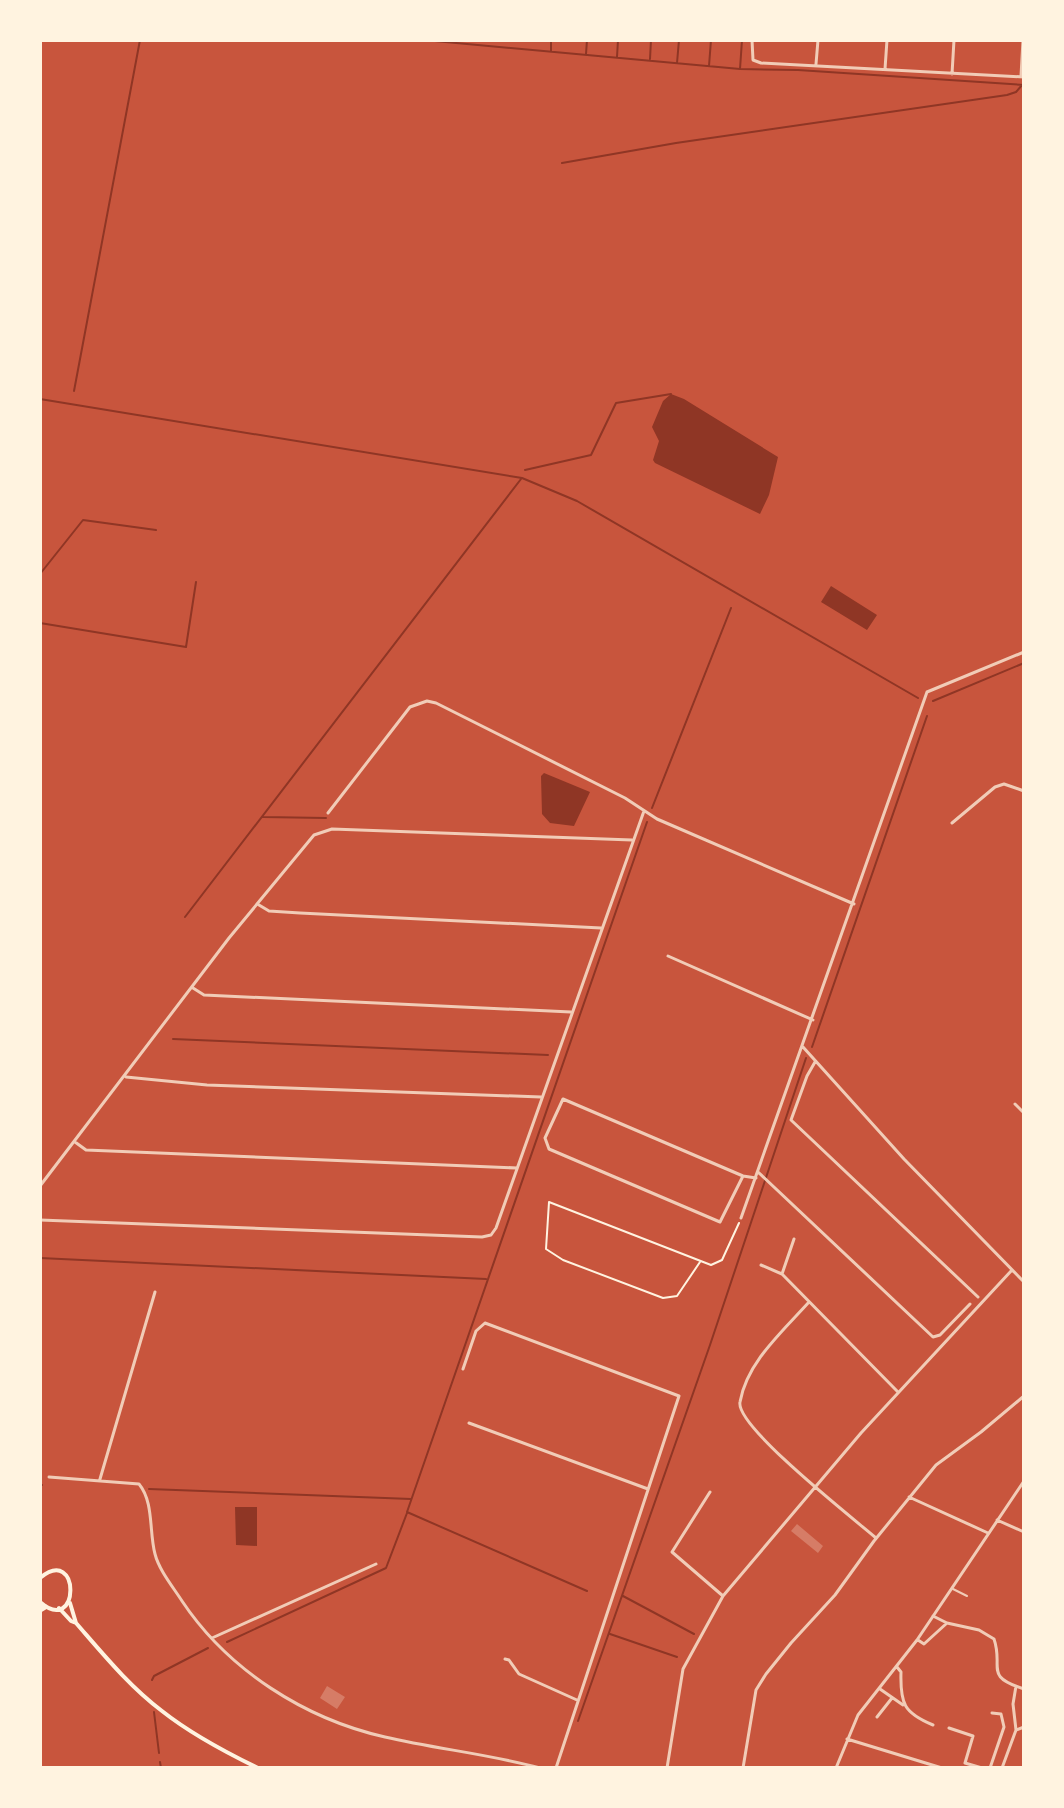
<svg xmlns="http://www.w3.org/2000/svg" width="1064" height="1808" font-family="Jost,sans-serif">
	<rect width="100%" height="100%" fill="#c8553d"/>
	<!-- water -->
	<path fill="#8f3625" d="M671,394l13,5 94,58 -9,38 -9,19 -105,-51 -2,-3 6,-19 -7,-14 11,-26z
		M831,586l46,29 -10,15 -46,-28z
		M544,773l46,19 -16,34 -24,-3 -8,-9 -1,-38z
		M235,1507h22v39l-21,-1z"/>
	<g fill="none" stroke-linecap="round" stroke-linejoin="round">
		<!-- stream -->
		<path stroke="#8f3625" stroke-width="2" d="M424,40l316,29
			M742,40l-2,29 58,1 226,15
			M551,51v-11
			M586,54l1,-14
			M617,57l1,-17
			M650,59l1,-19
			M677,63l2,-23
			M709,66l2,-26
			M562,163l114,-20 331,-48 9,-3 6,-7
			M74,391l66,-351
			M40,399l482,79 55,23 341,197
			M525,470l66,-15 25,-52 55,-9
			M40,574l43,-54 73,10
			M40,623l146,24 10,-65
			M933,701l91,-38
			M652,808l79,-200
			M263,817l63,1
			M185,917l336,-438
			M173,1039l375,16
			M812,1047l115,-331
			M40,1258l446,21
			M40,1485h2
			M149,1489l262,10
			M587,1591l-180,-79 240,-690
			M623,1596l71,38
			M610,1634l67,23
			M227,1642l159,-74 21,-55
			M152,1680l2,-4 54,-28
			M154,1712l5,41
			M578,1721l132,-376 96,-287
			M160,1762l1,6"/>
	</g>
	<!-- building -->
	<path fill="#d67c66" d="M797,1524l26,22 -5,7 -27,-22z
		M327,1686l18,11 -8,12 -17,-11z"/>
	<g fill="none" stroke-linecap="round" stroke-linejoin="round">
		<!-- path -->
		<path stroke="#fff3e0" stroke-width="2" d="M700,1262l-23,34 -14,2 -100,-38 -17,-11 3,-47 162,63 11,-5 17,-37"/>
		<!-- pedestrian -->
		<path stroke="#f1ccb7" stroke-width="2" d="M953,1589l14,7"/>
		<!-- minor -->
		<path stroke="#f1ccb7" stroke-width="3" d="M752,40l1,20 8,3 263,14
			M816,64l2,-24
			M885,69l2,-29
			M952,74l2,-34
			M1021,76l2,-36
			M328,813l82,-106 17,-6 9,2 189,95 32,21 197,85
			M952,823l43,-36 9,-3 20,7
			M259,905l10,6 31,2 301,15
			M668,956l145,64
			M193,988l11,7 367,17
			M803,1047l101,112 120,123
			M815,1062l-8,14 -16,44 187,177
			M126,1077l81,8 334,12
			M1015,1104l9,9
			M75,1142l11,8 431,18
			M758,1172l175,165 7,-2 30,-31
			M743,1176l-23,46 -171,-73 -4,-11 18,-39 180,77 13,2
			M40,1186l189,-248 85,-103 18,-6 300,11
			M741,1218l186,-526 97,-40
			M40,1220l442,17 9,-2 5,-7 148,-417
			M794,1239l-12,35 115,117
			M761,1265l21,9
			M809,1302c-26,29 -62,60 -69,100 -5,24 114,117 136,136
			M463,1369l13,-38 9,-8 194,73 -123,372
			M469,1423l179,66
			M49,1477l90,7c15,18 10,48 16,70 4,16 18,33 27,47 46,69 123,118 203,136 51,12 104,17 155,31
			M100,1479l55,-187
			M710,1492l-38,60 51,44
			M909,1497l79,36
			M997,1520l27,12
			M1024,1543v9
			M933,1616l14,7
			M212,1638l164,-74
			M918,1640l6,4 23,-21 32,7 15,9c10,29 -11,37 30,50
			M505,1659l4,1 10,14 58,26
			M897,1667l4,5c-1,32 3,41 32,53
			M880,1689l23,16
			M877,1717l15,-19
			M949,1728l24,8 -8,27 17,5
			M1016,1730l-3,-26 3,-18
			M847,1739l95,29
			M667,1768l16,-99 40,-73 138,-163 151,-163
			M743,1768l13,-78 10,-16 25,-31 44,-48 39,-54 62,-76 45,-33 43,-36
			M836,1768l22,-53 59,-75 107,-159
			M990,1768l14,-41 -3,-13 -9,-1
			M1002,1768l14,-38 8,-3"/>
		<!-- secondary -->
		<path stroke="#fff3e0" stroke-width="4" d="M40,1578c41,-34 40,59 0,24
			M70,1603l6,20
			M59,1608l12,13 5,2c27,31 53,63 86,88 29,23 63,41 96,57"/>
		<!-- primary -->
		<path stroke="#fff3e0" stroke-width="5" d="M40,1610l5,-3"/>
	</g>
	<!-- border -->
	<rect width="1064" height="1808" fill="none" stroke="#fff3e0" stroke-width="84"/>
</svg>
